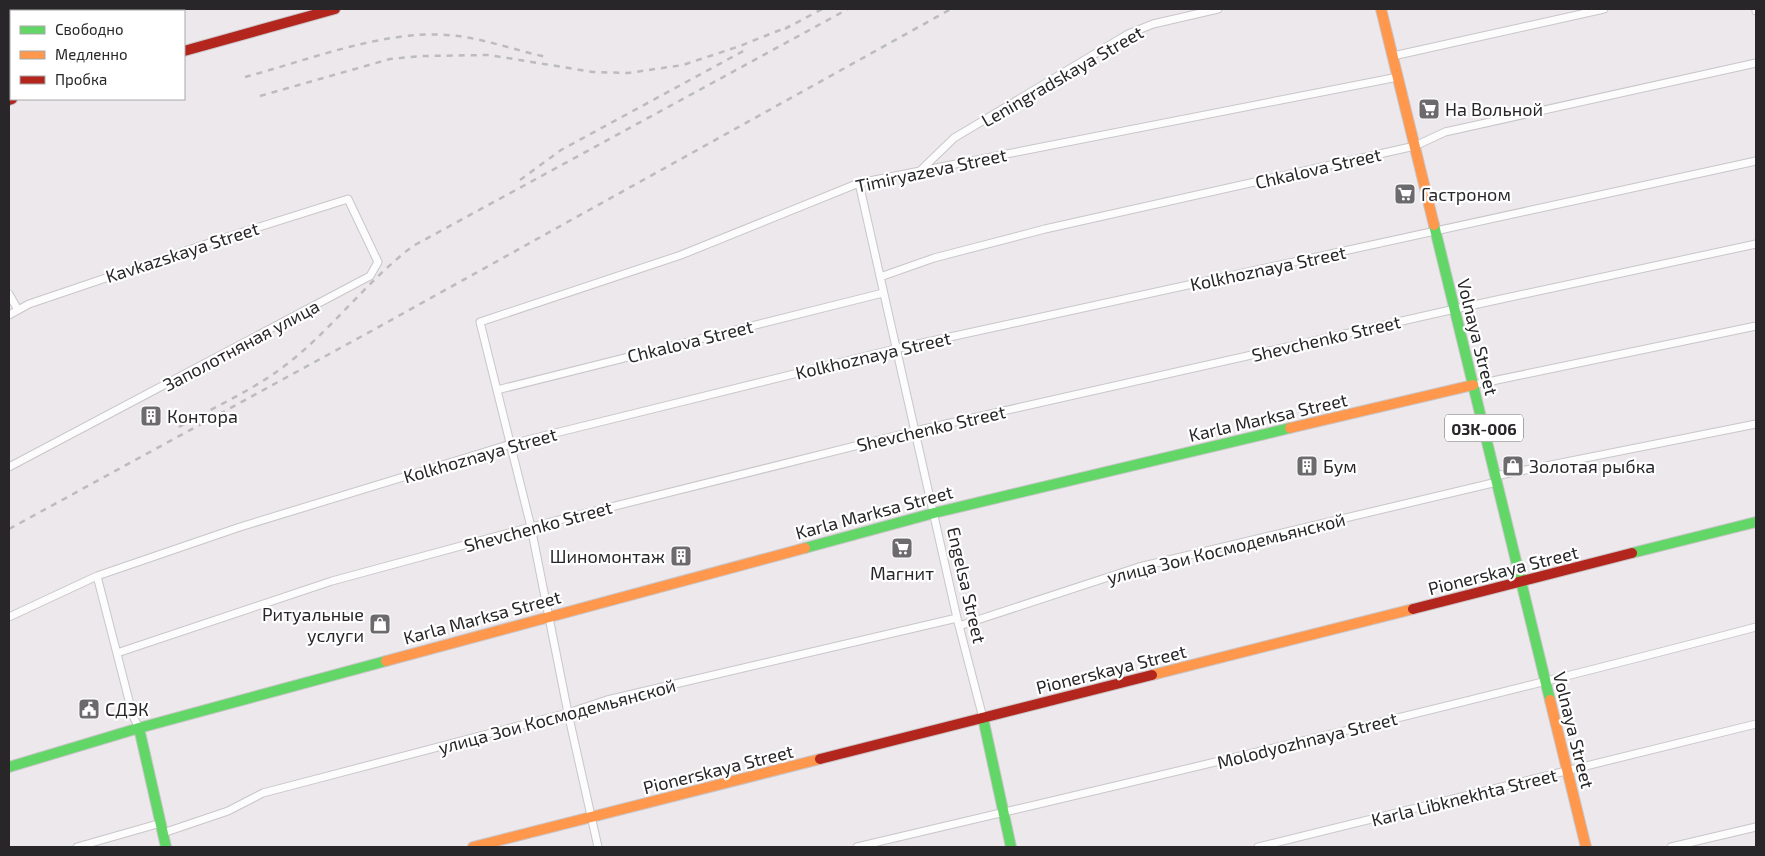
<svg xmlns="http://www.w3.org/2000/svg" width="1765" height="856" font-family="'Exo 2',sans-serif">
	<rect width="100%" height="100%" fill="#ece8ec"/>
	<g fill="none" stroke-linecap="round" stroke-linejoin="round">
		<!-- street casing -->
		<g stroke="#c9c6c9" stroke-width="9">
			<path id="street" d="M1756,9v2
				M1393,56l211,-47
				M921,170l33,-32 174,-104 25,-10 65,-15
				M859,183l98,435 26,100
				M880,277l54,-19 111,-29 370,-83 30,-14 311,-69
				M9,294l9,16
				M9,315l20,-11 192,-65 127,-40 30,63 -8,14 -361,191
				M1473,385l283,-59
				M497,390l386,-97
				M1495,476l261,-52
				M97,576l36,140 6,12
				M9,617l88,-41 143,-49 271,-83 384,-95 861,-188
				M959,626l180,-59 358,-85
				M117,653l215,-72 199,-54 384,-96 540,-122 301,-65
				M163,833l65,-22 35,-18 305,-80 39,-13 350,-82
				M77,847l84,-24
				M598,847l-30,-134 -37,-186 -51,-205 201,-67 178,-72 539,-106
				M857,847c300,-71 601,-141 899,-220
				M1258,847l498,-123
				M1671,847l85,-20"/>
		</g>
		<!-- fast casing -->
		<g stroke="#c9c6c9" stroke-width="12">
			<path id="fast" d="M1434,225l116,475
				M805,548l129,-35 356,-85
				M1632,553l124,-31
				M983,718l28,129
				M139,728l27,119
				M9,767l130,-39 247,-67"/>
		</g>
		<!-- slow casing -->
		<g stroke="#c9c6c9" stroke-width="12">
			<path id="slow" d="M1381,9l53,216
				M1290,428l183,-43
				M386,661l419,-113
				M1152,675l261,-66
				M1550,700l36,147
				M473,847l347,-88"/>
		</g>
		<!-- jam casing -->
		<g stroke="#c9c6c9" stroke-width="12">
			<path id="jam" d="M184,51l151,-42
				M9,100l3,-1
				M1413,609l219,-56
				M820,759l332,-84"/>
		</g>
		<!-- street -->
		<use href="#street" stroke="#fcfcfc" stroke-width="7"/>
		<!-- fast -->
		<use href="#fast" stroke="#63d668" stroke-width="10"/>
		<!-- slow -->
		<use href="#slow" stroke="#ff974d" stroke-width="10"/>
		<!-- jam -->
		<use href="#jam" stroke="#b3261e" stroke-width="10"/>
		<!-- rail -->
		<path stroke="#bcbcbc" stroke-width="2.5" stroke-dasharray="6 6" stroke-linecap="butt" d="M785,29l37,-20
			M245,77c60,-16 139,-47 201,-42 35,2 67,15 101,22
			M260,96l130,-37 32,-3 67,-1 104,17 35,1 55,-8 57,-19 50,-20
			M520,180l41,-30 186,-101
			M179,427c33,-19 70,-35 100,-57 50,-36 85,-87 134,-124l435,-237
			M9,529l366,-200 576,-320"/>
	</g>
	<!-- icons -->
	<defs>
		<g id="supermarket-square" transform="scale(1.125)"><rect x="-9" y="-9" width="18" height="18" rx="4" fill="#6d6a6d" stroke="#fff"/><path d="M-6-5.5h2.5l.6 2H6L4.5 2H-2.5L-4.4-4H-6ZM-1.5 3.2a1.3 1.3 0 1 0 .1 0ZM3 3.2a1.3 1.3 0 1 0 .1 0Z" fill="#fff"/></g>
		<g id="building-square" transform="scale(1.125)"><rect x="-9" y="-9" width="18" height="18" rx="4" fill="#6d6a6d" stroke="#fff"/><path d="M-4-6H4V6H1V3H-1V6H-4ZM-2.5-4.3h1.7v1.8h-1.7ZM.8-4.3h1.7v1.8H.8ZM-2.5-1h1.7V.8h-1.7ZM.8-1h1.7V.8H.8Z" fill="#fff"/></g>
		<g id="shop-square" transform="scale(1.125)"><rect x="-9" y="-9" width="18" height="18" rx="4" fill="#6d6a6d" stroke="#fff"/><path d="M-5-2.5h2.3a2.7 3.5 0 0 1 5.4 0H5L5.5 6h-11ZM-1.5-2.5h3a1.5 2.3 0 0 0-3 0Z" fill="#fff"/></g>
		<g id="civic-square" transform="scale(1.125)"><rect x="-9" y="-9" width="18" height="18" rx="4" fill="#6d6a6d" stroke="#fff"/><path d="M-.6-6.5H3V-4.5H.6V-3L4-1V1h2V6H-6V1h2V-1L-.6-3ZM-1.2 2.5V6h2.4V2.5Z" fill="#fff"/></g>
	</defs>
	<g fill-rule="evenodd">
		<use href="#supermarket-square" x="1429" y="109"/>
		<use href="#supermarket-square" x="1405" y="194"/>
		<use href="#building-square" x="151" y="416"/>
		<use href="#building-square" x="1307" y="466"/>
		<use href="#shop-square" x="1513" y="466"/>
		<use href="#supermarket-square" x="902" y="548"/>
		<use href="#building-square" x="681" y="556"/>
		<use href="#shop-square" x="380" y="624"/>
		<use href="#civic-square" x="89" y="709"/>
	</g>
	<g text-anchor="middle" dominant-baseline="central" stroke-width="4.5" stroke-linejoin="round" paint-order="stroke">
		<!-- shield labels -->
		<rect fill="#fff" stroke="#686768" stroke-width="1" x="1445" y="414.5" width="78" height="27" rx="4"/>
		<g font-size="16" font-weight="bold" fill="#282628">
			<text x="1484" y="428">03К-006</text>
		</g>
		<!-- street labels -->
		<g font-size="18" fill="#282628" stroke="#fff">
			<text transform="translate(1062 76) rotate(-30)">Leningradskaya Street</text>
			<text transform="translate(1318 168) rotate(-13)">Chkalova Street</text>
			<text transform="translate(931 170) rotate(-12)">Timiryazeva Street</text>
			<text transform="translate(182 252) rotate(-18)">Kavkazskaya Street</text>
			<text transform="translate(1268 268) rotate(-12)">Kolkhoznaya Street</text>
			<text transform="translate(1478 337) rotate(76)">Volnaya Street</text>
			<text transform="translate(1326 338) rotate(-13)">Shevchenko Street</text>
			<text transform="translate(690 341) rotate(-14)">Chkalova Street</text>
			<text transform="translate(241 345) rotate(-28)">Заполотняная улица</text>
			<text transform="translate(873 355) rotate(-13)">Kolkhoznaya Street</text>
			<text transform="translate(1268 417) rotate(-13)">Karla Marksa Street</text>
			<text transform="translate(931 428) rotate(-13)">Shevchenko Street</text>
			<text transform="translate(480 455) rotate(-16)">Kolkhoznaya Street</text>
			<text transform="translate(874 512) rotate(-15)">Karla Marksa Street</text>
			<text transform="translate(538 526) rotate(-15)">Shevchenko Street</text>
			<text transform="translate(1226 548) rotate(-14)">улица Зои Космодемьянской</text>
			<text transform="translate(1503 570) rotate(-14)">Pionerskaya Street</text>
			<text transform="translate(967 585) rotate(77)">Engelsa Street</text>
			<text transform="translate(482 617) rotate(-15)">Karla Marksa Street</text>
			<text transform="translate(1111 669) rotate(-14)">Pionerskaya Street</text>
			<text transform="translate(557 716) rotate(-15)">улица Зои Космодемьянской</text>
			<text transform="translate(1574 730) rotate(76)">Volnaya Street</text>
			<text transform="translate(1307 740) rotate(-14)">Molodyozhnaya Street</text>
			<text transform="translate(718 769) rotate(-14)">Pionerskaya Street</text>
			<text transform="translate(1464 797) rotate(-14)">Karla Libknekhta Street</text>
		</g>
		<!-- poi labels -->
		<g font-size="18" fill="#282628" stroke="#fff" text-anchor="start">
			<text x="1445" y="109">На Вольной</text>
			<text x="1421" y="194">Гастроном</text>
			<text x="167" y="416">Контора</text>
			<text x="1323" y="466">Бум</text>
			<text x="1529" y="466">Золотая рыбка</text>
			<text x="665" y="556" text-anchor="end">Шиномонтаж</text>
			<text x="902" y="573" text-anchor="middle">Магнит</text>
			<text x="364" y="614" text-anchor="end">Ритуальные<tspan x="364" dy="21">услуги</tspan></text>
			<text x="105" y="709">СДЭК</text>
		</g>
	</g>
	<!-- border -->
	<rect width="1765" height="856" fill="none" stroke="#282628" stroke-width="20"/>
	<!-- legend -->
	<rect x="10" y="10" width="175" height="90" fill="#ffffff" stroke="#a9a8a9"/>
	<rect x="20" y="26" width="25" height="8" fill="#63d668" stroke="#a9a8a9"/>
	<text x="55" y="35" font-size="15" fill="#282628">Свободно</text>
	<rect x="20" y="51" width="25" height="8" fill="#ff974d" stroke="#a9a8a9"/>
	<text x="55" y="60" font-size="15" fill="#282628">Медленно</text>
	<rect x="20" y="76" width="25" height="8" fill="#b3261e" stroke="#a9a8a9"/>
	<text x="55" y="85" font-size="15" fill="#282628">Пробка</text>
</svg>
